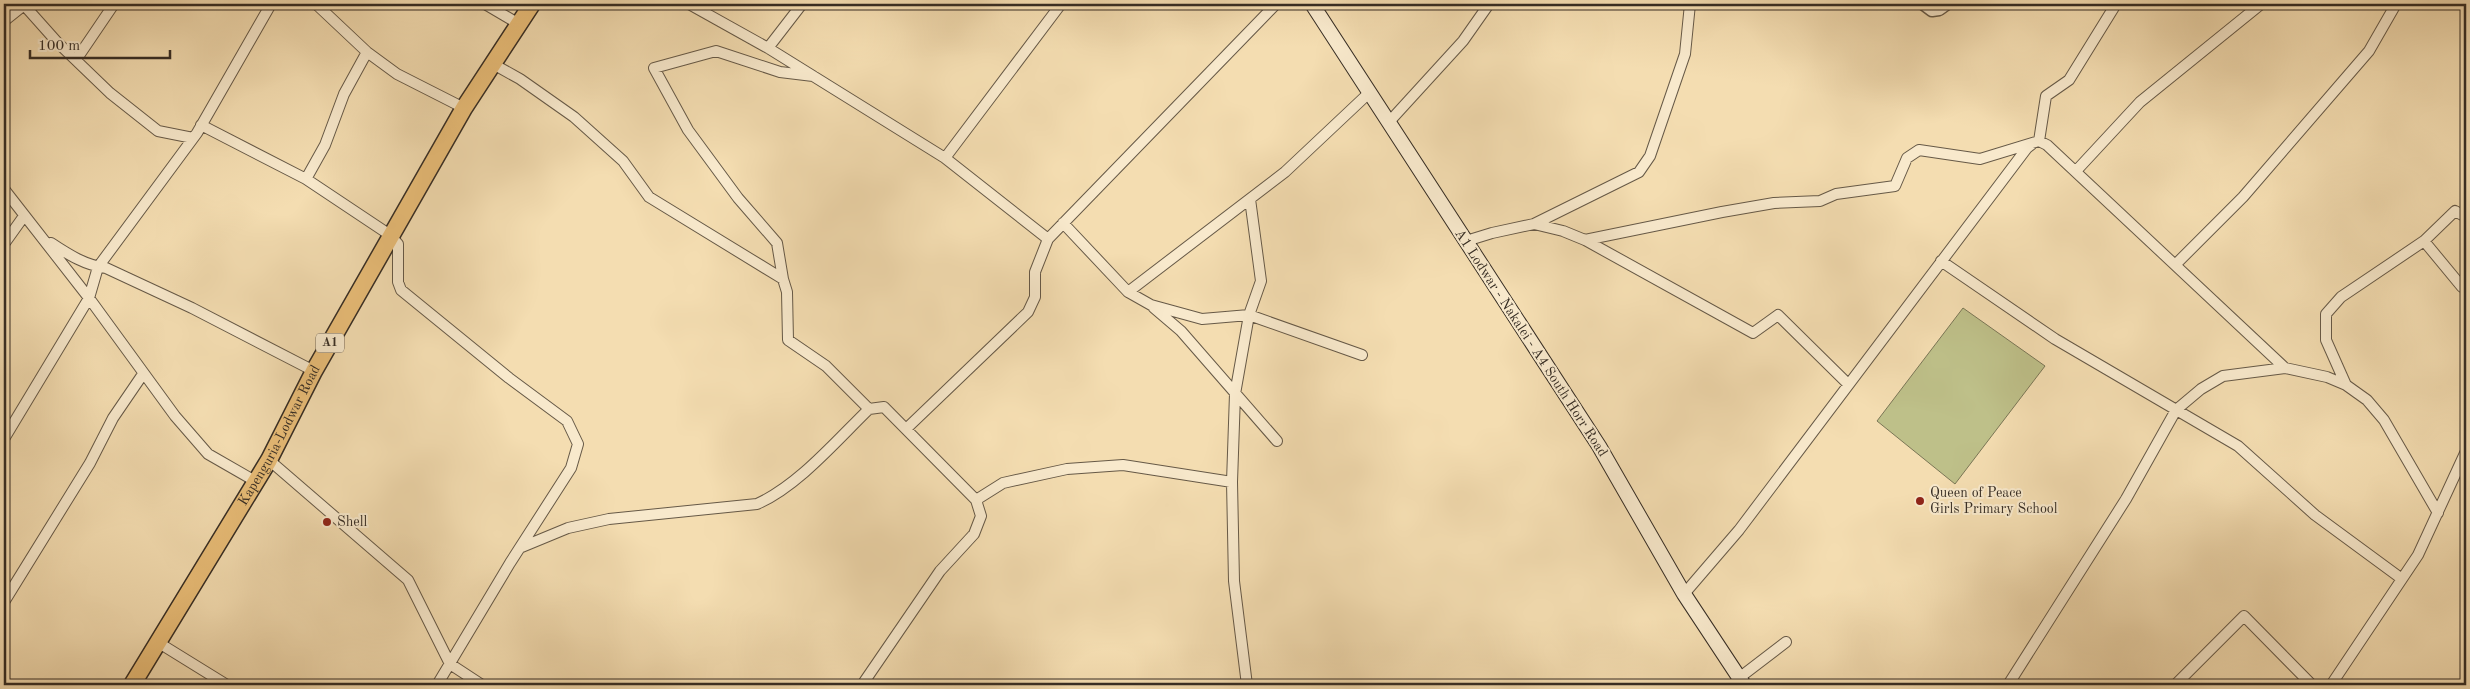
<svg xmlns="http://www.w3.org/2000/svg" width="2470" height="689" font-family="'Old Standard TT',serif">
	<rect width="100%" height="100%" fill="#f4ddb1"/>
	<filter id="stains"><feTurbulence type="fractalNoise" baseFrequency=".004" numOctaves="4"/><feColorMatrix values="0 0 0 0 .2 0 0 0 0 .09 0 0 0 0 .02 0 0 0 .5 -.17"/></filter>
	<radialGradient id="worn" r=".72"><stop offset=".6" stop-color="#630" stop-opacity="0"/><stop offset="1" stop-color="#630" stop-opacity=".3"/></radialGradient>
	<!-- green -->
	<path fill="#bec089" stroke="#7a7656" d="M1963,308l82,58 -90,118 -78,-63z"/>
	<g fill="none" stroke-linecap="round" stroke-linejoin="round">
		<!-- minor casing -->
		<g stroke="#665947" stroke-width="12">
			<path id="minor" d="M316,4l51,48 30,22 67,34
				M485,4l34,20
				M689,4l79,44 177,110
				M4,21l20,-16 33,37 53,51 48,38 35,7
				M768,48l34,-44
				M76,60l38,-56
				M493,64l27,15 54,38 49,44 26,36 134,82 4,13 1,48 38,26 43,43 15,-2 92,93 5,16 -7,18 -34,37 -78,114
				M1389,122l74,-81 26,-37
				M201,125l105,54 84,56 8,9v38l3,8 108,88 58,43 11,23 -7,24 -61,95 -73,122
				M2039,141l7,-45 23,-16 47,-76
				M2076,171l64,-69 121,-98
				M306,179l19,-34 19,-51 23,-42
				M4,189l85,109 86,118 33,38 47,27
				M1063,223l65,69 157,-120 85,-80
				M1534,224l105,-52 11,-16 35,-102 5,-50
				M1048,239l-103,-81 116,-154
				M1585,240l137,-28 52,-9 46,-2 16,-7 59,-8 12,-28 12,-8 61,9 59,-18 8,4 238,223
				M1466,241l26,-8 42,-9 29,7 22,9 168,93 25,-18 70,69
				M2424,241l31,-30 11,6
				M51,243c18,12 34,22 55,25l86,40 122,63
				M4,244l20,-28
				M1941,261l114,78 183,107 77,69 87,64
				M2176,264l67,-67 126,-146 27,-47
				M783,279l-6,-36 -39,-45 -50,-68 -34,-62 62,-17 64,21 33,4
				M1128,292l23,13 51,14 47,-4 113,40
				M1154,308l27,23 96,110
				M2346,385l-20,-45v-26l15,-17 83,-56 38,46
				M906,429l122,-117 7,-15v-25l13,-33 228,-235
				M4,439l85,-141 9,-31 99,-134 74,-129
				M269,460l139,120 42,84 32,21
				M976,500l27,-17 64,-14 56,-4 109,17
				M522,547l46,-19 41,-9 148,-15c41,-18 79,-63 112,-95
				M1684,594l55,-64 288,-382 5,-4
				M4,602l86,-139 23,-45 30,-44
				M159,643l68,42
				M1739,678l47,-36
				M1247,685l-13,-104 -2,-99 3,-88 14,-79 12,-34 -11,-82
				M2008,685l118,-186 50,-89 25,-21 22,-13 62,-8 42,9 19,8 21,15 17,20 54,93
				M2175,685l69,-69 68,69
				M2331,685l87,-130 48,-104"/>
		</g>
		<!-- tertiary casing -->
		<g stroke="#665947" stroke-width="15">
			<path id="tertiary" d="M1924,4l8,6 7,-1 7,-5"/>
		</g>
		<!-- secondary casing -->
		<g stroke="#362d24" stroke-width="16">
			<path id="secondary" d="M1312,4l287,442 85,148 60,91"/>
		</g>
		<!-- trunk casing -->
		<g stroke="#362d24" stroke-width="19">
			<g id="trunk">
				<path id="s1" d="M132,685l137,-225 45,-89 150,-263 68,-104"/>
			</g>
		</g>
		<!-- minor -->
		<use href="#minor" stroke="#f8e9cc" stroke-width="10"/>
		<!-- tertiary -->
		<use href="#tertiary" stroke="#f8e9cc" stroke-width="12"/>
		<!-- secondary -->
		<use href="#secondary" stroke="#f8e9cc" stroke-width="14"/>
		<!-- trunk -->
		<use href="#trunk" stroke="#eabe78" stroke-width="16"/>
	</g>
	<!-- markers -->
	<g fill="#8f2418" stroke="#f8e9cc" stroke-width="2">
		<circle cx="1920" cy="501" r="5"/>
		<circle cx="327" cy="522" r="5"/>
	</g>
	<g text-anchor="middle" dominant-baseline="central" stroke-width="4" stroke-linejoin="round" paint-order="stroke">
		<!-- shield labels -->
		<rect fill="#f8e9cc" stroke="#706556" stroke-width="1" x="316" y="333.5" width="28" height="19" rx="4"/>
		<g font-size="12" font-weight="bold" fill="#362d24">
			<text x="330" y="343">A1</text>
		</g>
		<!-- street labels -->
		<g font-size="14" fill="#362d24" stroke="#f8e9cc">
			<text transform="translate(1531 343) rotate(57)">A1 Lodwar - Nakalei - A4 South Horr Road</text>
			<text stroke="none"><textPath href="#s1" startOffset="290">Kapenguria-Lodwar Road</textPath></text>
		</g>
		<!-- poi labels -->
		<g font-size="14" fill="#362d24" stroke="#f8e9cc" text-anchor="start">
			<text x="1930" y="493">Queen of Peace<tspan x="1930" dy="16">Girls Primary School</tspan></text>
			<text x="337" y="522">Shell</text>
		</g>
	</g>
	<!-- margin -->
	<rect width="2470" height="689" fill="none" stroke="#f4ddb1" stroke-width="20"/>
	<rect x="5" y="5" width="2460" height="679" fill="none" stroke="#362d24" stroke-width="2.5"/>
	<rect x="10" y="10" width="2450" height="669" fill="none" stroke="#362d24"/>
	<!-- scale -->
	<path d="M30 50v8h140v-8" fill="none" stroke="#362d24" stroke-width="2.5"/>
	<text x="38" y="50" font-size="15" fill="#362d24" stroke="#f8e9cc" stroke-width="4" paint-order="stroke">100 m</text>
	<rect width="100%" height="100%" filter="url(#stains)"/>
	<rect width="100%" height="100%" fill="url(#worn)"/>
</svg>
